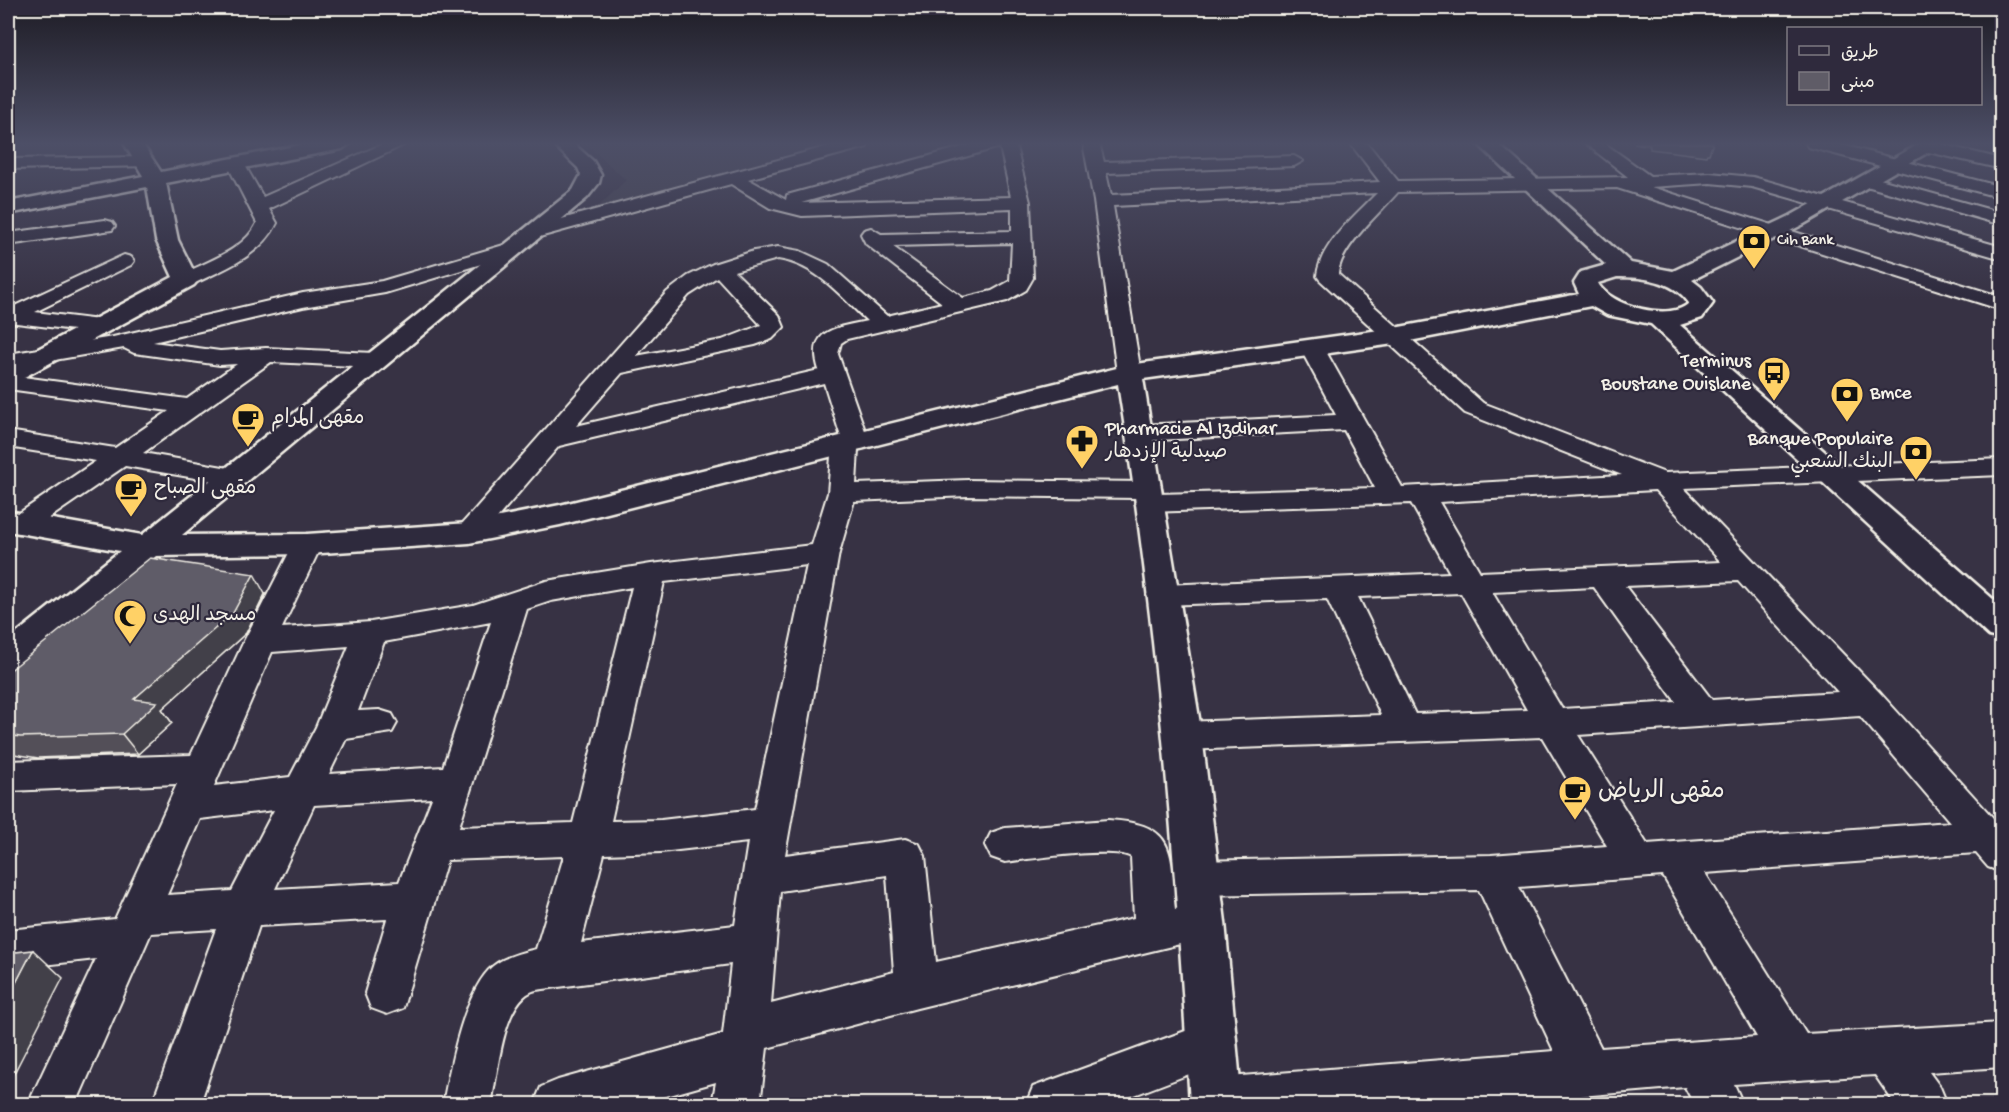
<svg xmlns="http://www.w3.org/2000/svg" width="2009" height="1112" font-family="'Gochi Hand','Playpen Sans Arabic',sans-serif">
	<rect width="100%" height="100%" fill="#373244"/>
	<filter id="ink" filterUnits="userSpaceOnUse"><feTurbulence type="fractalNoise" baseFrequency=".0167" numOctaves="2"/><feDisplacementMap in="SourceGraphic" scale="12" xChannelSelector="R" yChannelSelector="G"/><feConvolveMatrix kernelMatrix="1 2 1 2 8 2 1 2 1" color-interpolation-filters="sRGB"/></filter>
	<g filter="url(#ink)">
		<!-- built -->
		<path fill="#433f4e" d="M585,143h255l-245,67 31,-30z"/>
		<g fill="none" stroke-linecap="round" stroke-linejoin="round">
			<!-- minor casing -->
			<g stroke="#f4f1e8" stroke-width="4">
				<path id="minor" d="M385,143h23l-139,66 8,14c-16,33 -53,46 -84,61h-14l-4,-4 4,-4c26,-14 65,-25 78,-53l-30,-59 3,-4h12l21,37z
					M840,143h29l-2,4 -119,32 38,21 1,-5 190,-52h38l15,59 3,76 -7,12 -19,11 -160,38 -6,4 -3,11 31,88 -4,6 -7,1 -2,35 112,-4 179,2 10,2 4,6 -3,4 217,-6 -31,-58 -204,11 -9,-2 -4,-6 4,-6 9,-2 196,-10 -36,-67 4,-5h16l4,5 78,139 220,-12 -157,-62 -145,-133 -3,-4c3,-32 39,-61 60,-83l-264,13 28,167 -3,5 -9,2 -9,-2 -3,-5 -23,-172 -11,-58h16l5,19 190,-6 9,5 -9,5 -188,7 5,22 269,-13 -30,-39h17l31,38 230,-4 -43,-34h19l46,33 60,-3 43,4 249,70v12l-250,-72 -42,-4 -59,4 351,110v13l-385,-122 -219,4c-18,21 -58,55 -60,82l145,129 182,70 337,-14v16l-318,13 197,206 113,125 8,1v52l-14,-5 -12,-14 -271,20 101,161 196,-11v44l-73,5 11,15 7,17h-52l-20,-29 -141,9 9,20h-49l-9,-17 -151,13 2,4h-343l6,-19 17,-7 338,-27 -75,-161 -284,5 -14,-5 -6,-12 6,-12 14,-5 296,-6 116,-9 -65,-109 -360,13 -13,-4 -5,-10 5,-10 13,-4 199,-7 -54,-116 -164,6 -11,-3 -5,-7 5,-7 11,-3 287,-12 -39,-70 -262,9 -10,-3 -4,-6 3,-5 -170,-2 -114,5 -15,52 -54,302 120,-16 14,5 6,12 11,106 198,-44 -3,-61c-17,-11 -102,2 -126,5l-14,-5 -6,-12 6,-12 14,-5 103,-8c70,4 62,32 67,89l27,-6 15,6 6,13 -6,13 -300,73 -150,40 -7,56h-48l4,-22 -78,22h-104l7,-17 17,-7 165,-46 8,-70 -195,26c-34,8 -38,85 -45,114h-48c7,-36 21,-114 50,-138 11,-9 30,-14 43,-17l28,-93 -117,4 -44,148 -16,6 -16,-6 -6,-15 22,-74 -128,7 -59,178h-48l64,-175 -65,4 -75,171h-48l68,-145 -88,10v-39l107,-11 62,-135 -169,7v-30l183,-6 53,-114 53,-104 10,-2 10,2 5,7 -40,84 89,-6 102,-17 73,-24 105,-17 161,-19 16,-52 4,-49 4,-6 5,-1 -17,-54 -265,63 -80,93 -10,3 -10,-3 -5,-6 213,-241 21,-16 25,-12 41,-13 24,-4 22,4 28,13 59,52 55,-13 -76,-59 -5,-10 3,-4 7,-2 10,6 131,-3v-23l-210,8 -32,-8 -39,-24 -199,55 -10,-6 3,-4zM1000,147l11,50 -213,6h3zM1012,243l-2,38 -18,10 -29,7 -71,-52zM778,259c37,5 63,37 89,62 -31,7 -61,8 -48,49l-243,56 46,-53 133,-28 17,-6 12,-12 -5,-12 -45,-44zM717,277l44,48 -39,15 -86,16 53,-61zM1655,490l66,72 -241,10 -41,-70zM807,565l-52,244 -94,11 -50,1 53,-239zM1738,581l100,111 -126,8 -87,-114zM632,587l-59,236 -114,4 68,-218 24,-8zM1594,587l82,115 -114,7 -70,-117zM1461,593l66,117 -112,4 -57,-117zM491,622l-48,145 -114,7 17,-35 46,-7 5,-9 -5,-9 -13,-4 -21,1 26,-69zM349,646l-33,81 -26,50 -76,9 58,-134zM1860,716l90,106 -303,22 -69,-109zM432,798l-33,84 -124,7 39,-84zM274,810l-42,81 -65,4 33,-76zM748,842l-13,83 -154,18 23,-89 57,-2zM887,875l7,97 -123,32 9,-113zM1663,876l94,161 -156,11 -82,-161z
					M1806,143h29l167,44v11l-194,-51z
					M1924,143h12l66,16v10l-78,-18 -2,-4z
					M144,157l6,1 3,4 -3,4 -142,3v-10z
					M1869,176l133,37v12l-139,-40 -3,-4 3,-4z
					M105,220l7,2 3,4 -3,4 -104,15v-12z
					M514,242l7,2 3,4 -3,4 -136,41 -82,14 -150,35 67,9 46,-3 108,5 8,2 4,5 -4,5 -8,2 -103,-5 -128,91 103,18 4,6 -4,6 -10,2 -111,-19 -93,64 -10,3 -10,-3 -4,-6 4,-6 84,-57 -88,-14v-16l107,17 54,-37 -161,-22v-14l179,24 50,-35 -17,1 -86,-12 -10,-5 -116,20v-14l105,-17 190,-44 79,-12z
					M124,255l7,2 3,4 -3,4 -96,47 72,9 3,5 -3,5 -8,2 -91,-11v-13z
					M1210,1022l16,6 7,16 -7,16 -115,44h-85l7,-17z"/>
			</g>
			<!-- tertiary casing -->
			<g stroke="#f4f1e8" stroke-width="5">
				<path id="tertiary" d="M124,143h18l19,29 150,-29h40l-9,6 -176,34 12,57 20,40 -4,5 -177,96 -9,2v-18l165,-88 -17,-37 -9,-53 -139,27v-12l135,-26z
					M552,143h21l20,18 8,14 -2,8 -12,15 -405,337 125,-1 162,-11 91,-18 569,-140 265,-37 185,-34 -5,-11 7,-11 25,-7 -129,-122h20l134,120 42,8 117,-55 131,-73h23l-140,81 -112,56 9,7 12,16 -11,15 -22,7 322,282v32l-13,-3 -338,-312 -44,-9 -16,-9 -197,38 -251,35 59,357 23,186 17,182h-52c-14,-240 -33,-483 -72,-720l-558,141 -91,18 -162,11 -151,2 -135,112 -13,4v-32l112,-89 -112,-20v-20l134,24 431,-345 8,-15 -3,-7zM1617,277c26,0 56,3 72,26 -18,19 -80,3 -91,-20z"/>
			</g>
			<!-- minor -->
			<use href="#minor" fill="#2f2a3d" fill-rule="evenodd"/>
			<!-- tertiary -->
			<use href="#tertiary" fill="#2f2a3d" fill-rule="evenodd"/>
		</g>
		<!-- wall -->
		<path fill="#524f59" stroke="#f4f1e8" stroke-width="1.5" d="M1634,143h79l-4,11h-2l-1,2 -56,-7v-3z
			M265,594l-19,39 -84,76 10,14 -34,31 -100,4 -30,-5v-81z"/>
		<!-- shaded-wall -->
		<path fill="#424048" stroke="#f4f1e8" stroke-width="1.5" d="M254,574l11,20 -19,39 -84,76 10,14 -34,31 -16,-20 12,-35z
			M33,950l30,28 -55,107v-87z"/>
		<!-- building -->
		<path fill="#5f5c67" stroke="#f4f1e8" stroke-width="1.5" d="M150,558l104,16 -21,39 -99,86 23,3 -35,32 -102,3 -12,-2v-63z
			M33,950l-25,48v-45z"/>
	</g>
	<!-- sky -->
	<linearGradient id="sky" x2="0" y2="1"><stop stop-color="#1e1c25"/><stop offset="0.48" stop-color="#4d4f67"/><stop offset="1" stop-color="#4d4f67" stop-opacity="0"/></linearGradient>
	<rect width="2009" height="299" fill="url(#sky)"/>
	<!-- icons -->
	<defs>
		<g id="bank-pin" transform="scale(1.725)"><path d="M0 17L-7.5 6A9.5 9.5 0 1 1 7.5 6Z" fill="#ffd166" stroke="#2f2a3d"/><path d="M-6-4H6V4H-6ZM0-2.3a2.3 2.3 0 1 0 0 4.6a2.3 2.3 0 1 0 0-4.6Z" fill="#111"/></g>
		<g id="bus-pin" transform="scale(1.725)"><path d="M0 17L-7.5 6A9.5 9.5 0 1 1 7.5 6Z" fill="#ffd166" stroke="#2f2a3d"/><path d="M-5-6H5V4H4V6H2V4H-2V6H-4V4H-5ZM-3.5-4V0h7V-4ZM-3.5 1.2v1.5H-2V1.2ZM2 1.2v1.5H3.5V1.2Z" fill="#111"/></g>
		<g id="cafe-pin" transform="scale(1.725)"><path d="M0 17L-7.5 6A9.5 9.5 0 1 1 7.5 6Z" fill="#ffd166" stroke="#2f2a3d"/><path d="M-5.5-4.5H6V0H3Q3 3.5 0 3.5H-2.5Q-5.5 3.5-5.5 0ZM3-3.2v2h1.7v-2ZM-6 4.5H4V6H-6Z" fill="#111"/></g>
		<g id="pharmacy-pin" transform="scale(1.725)"><path d="M0 17L-7.5 6A9.5 9.5 0 1 1 7.5 6Z" fill="#ffd166" stroke="#2f2a3d"/><path d="M-2-6h4v4h4v4h-4v4h-4v-4h-4v-4h4Z" fill="#111"/></g>
		<g id="mosque-pin" transform="scale(1.725)"><path d="M0 17L-7.5 6A9.5 9.5 0 1 1 7.5 6Z" fill="#ffd166" stroke="#2f2a3d"/><path d="M3.5-4.9A6 6 0 1 0 3.5 4.9A5 5 0 1 1 3.5-4.9Z" fill="#111"/></g>
	</defs>
	<g fill-rule="evenodd">
		<use href="#bank-pin" x="1754" y="241"/>
		<use href="#bus-pin" x="1774" y="373"/>
		<use href="#bank-pin" x="1847" y="394"/>
		<use href="#cafe-pin" x="248" y="419"/>
		<use href="#pharmacy-pin" x="1082" y="441"/>
		<use href="#bank-pin" x="1916" y="452"/>
		<use href="#cafe-pin" x="131" y="489"/>
		<use href="#mosque-pin" x="130" y="616"/>
		<use href="#cafe-pin" x="1575" y="792"/>
	</g>
	<g text-anchor="middle" dominant-baseline="central" stroke-width="4.5" stroke-linejoin="round" paint-order="stroke">
		<!-- far-poi labels -->
		<g font-size="16" fill="#f4f1e8" stroke="#2f2a3d" text-anchor="start">
			<text x="1777" y="241">Cih Bank</text>
		</g>
		<!-- poi labels -->
		<g font-size="20" fill="#f4f1e8" stroke="#2f2a3d" text-anchor="start">
			<text x="1751" y="362" text-anchor="end">Terminus<tspan x="1751" dy="23">Boustane Ouislane</tspan></text>
			<text x="1870" y="394">Bmce</text>
			<text x="271" y="419">مقهى المرام</text>
			<text x="1105" y="430">Pharmacie Al Izdihar<tspan x="1105" dy="23">صيدلية الإزدهار</tspan></text>
			<text x="1893" y="440" text-anchor="end">Banque Populaire<tspan x="1893" dy="23">البنك الشعبي</tspan></text>
			<text x="154" y="489">مقهى الصباح</text>
			<text x="153" y="616">مسجد الهدى</text>
		</g>
		<!-- near-poi labels -->
		<g font-size="24" fill="#f4f1e8" stroke="#2f2a3d" text-anchor="start">
			<text x="1598" y="792">مقهى الرياض</text>
		</g>
	</g>
	<!-- margin -->
	<rect width="2009" height="1112" fill="none" stroke="#2f2a3d" stroke-width="30"/>
	<rect x="15" y="15" width="1979" height="1082" fill="none" stroke="#f4f1e8" stroke-width="2" filter="url(#ink)"/>
	<!-- legend -->
	<rect x="1787" y="27" width="195" height="78" fill="#2f2a3d" stroke="#7e7a81" stroke-width="1.5"/>
	<rect x="1799" y="46" width="30" height="9" fill="#2f2a3d" stroke="#7e7a81" stroke-width="1.5"/>
	<text x="1841" y="57" font-size="18" fill="#f4f1e8">طريق</text>
	<rect x="1799" y="72" width="30" height="18" fill="#5f5c67" stroke="#7e7a81" stroke-width="1.5"/>
	<text x="1841" y="87" font-size="18" fill="#f4f1e8">مبنى</text>
</svg>
